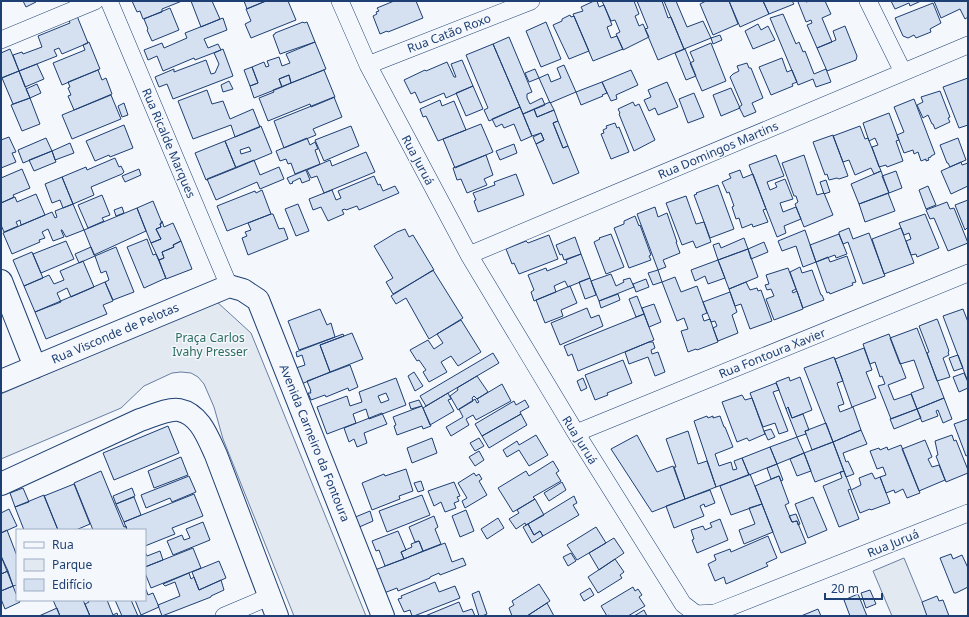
<svg xmlns="http://www.w3.org/2000/svg" width="969" height="617" font-family="'Noto Sans',sans-serif">
	<rect width="100%" height="100%" fill="#f4f7fb"/>
	<!-- green -->
	<path fill="#e3e9f0" stroke="#687fa3" d="M216,301l35,32 115,283h-72l-71,-177 -9,-32 -10,-23 -6,-7 -7,-4 -10,-1 -9,1 -28,13 -23,22 -120,51v-65z
		M904,558l24,58h-36l-19,-45z"/>
	<!-- building -->
	<path fill="#d5e0f0" stroke="#1d3f73" fill-rule="evenodd" d="M23,1h12l1,1 -10,5z
		M132,1h50l-20,8v3l-19,7 -3,-8 -3,1z
		M191,1h21l8,18 -19,8z
		M244,1h22l-19,8z
		M266,1h22l8,19 -45,18 -6,-14 6,-3 -5,-12z
		M394,1h22l7,17 -35,14 -1,-1 -7,3 -7,-18 4,-2 -1,-2 3,-1 -2,-3z
		M594,1h3l2,6 5,-2 8,20 -5,2 4,11 6,-2 6,13 -30,12 -20,-47 10,-3 -2,-4z
		M602,1h32l5,13 -4,2 4,10 4,-2 6,13 -26,13 -7,-16 4,-2 -5,-12 -4,1z
		M637,1h25l6,17 3,-1 13,32 -26,11 -13,-31 3,-1z
		M664,1h12l11,26 16,-6 8,17 -27,11z
		M706,1h23l9,23 -25,11 -13,-31z
		M729,1h34l6,13 -29,13z
		M763,1h29l2,3 -25,10z
		M801,1h5v1l4,-1h15l6,13 -9,4 10,24 -15,6 -10,-23 5,-2 -1,-3 -5,2 -8,-20z
		M891,1h30l-11,5 -1,-3 -14,6z
		M934,1h34v16l-3,2 -5,-10 -19,9z
		M933,3l8,20 -11,6 1,3 -15,6 -2,-3 -6,3 -5,-2 -8,-18z
		M170,8l9,22 -27,11 -5,-11 1,-1 -4,-10z
		M783,14l13,30 3,-2 4,10 2,-1 9,23 12,-5 5,13 -15,5 -3,-8 -15,6 -28,-67z
		M570,15l1,2 3,-1 15,35 -20,8 -16,-34 9,-4v-2z
		M77,16l11,27 -26,11 -3,-6 -5,2 3,6 -38,15 -6,-16 9,-3 1,2 19,-7 -4,-11 32,-13 -1,-3z
		M223,18l4,12 -23,9 4,9 10,-4 3,6 -26,10 -1,-2 -31,13 -6,-15 -9,4 -4,-10 18,-7 2,5 23,-10 -2,-5z
		M303,22l1,1 3,-1 8,20 -35,12 -7,-19 2,-1v-1z
		M546,22l15,37 -20,8 -15,-36z
		M758,24l3,6 7,-4 7,14 -22,9 -8,-18z
		M845,26l12,30 -1,4 -29,11 -10,-23 19,-8 -3,-9z
		M720,35l2,5 -9,4 -2,-6z
		M509,37l23,55 -5,2v4l3,6 12,-6 3,7 -22,9 -30,-70z
		M89,42l11,27 -38,16 -9,-22 32,-13 -2,-5z
		M315,42l11,27 -35,14 -2,-8 -10,4 3,8 -28,11 -4,-12 8,-3 -6,-16 12,-5 2,5 3,-1 -2,-5 12,-4 3,9 8,-3 -4,-9z
		M711,43l15,38 -24,10 -12,-28 4,-2 -4,-9z
		M493,44l27,63 -31,14 -5,-11 4,-2 -22,-53z
		M10,49l9,22 -18,7v-25z
		M223,49l10,27 -60,23 -6,-15 -8,3 -4,-10 19,-8v3l32,-12 5,14 4,-1 4,-9 -5,-11z
		M685,49l11,27 -10,4 -11,-27z
		M782,58l5,14 5,-2 5,12 -5,2 1,2 -22,9 -12,-28z
		M462,60l11,26 -27,12 -2,-5 -24,10 -5,-11 -4,2 -7,-14 21,-10 1,1 21,-9 7,15h2l-5,-13z
		M747,63l2,5h2l12,30 -11,5 4,9 -12,5 -5,-10 3,-2 -12,-28 3,-3 6,-3 -2,-5z
		M37,64l7,15 -19,8 -6,-16z
		M564,65l12,27 -26,11 -11,-25 9,-4 3,8 10,-4 -4,-10z
		M252,67l6,16 -8,3 -6,-16z
		M535,69l4,9 -10,4 -4,-9z
		M98,70l4,10 4,-2 6,16 -38,16 -6,-14 3,-1 -3,-7 2,-1 -2,-5z
		M324,70l11,27 -24,10 -1,-3 -42,17 -9,-23 15,-6 -1,-2z
		M631,70l7,15 -22,10 1,4 -6,2 -9,-19z
		M19,71l11,27 -17,6 -11,-26z
		M289,75l2,8 -9,4 -3,-8z
		M968,78v47l-9,3 -16,-41z
		M229,81l4,8 -10,3 -2,-7z
		M602,82l5,11 -5,2 1,1 -22,9 -5,-13z
		M667,82l11,25 -20,8 -3,-7 -6,3 -5,-11 7,-3 -3,-7z
		M37,84l4,9 -11,5 -4,-9z
		M473,86l10,23 -17,7 -10,-23z
		M731,88l9,20 -19,8 -8,-21z
		M207,90l5,14 11,-3 7,18 23,-10 7,18 -25,10 -4,-12 -38,14 -15,-38z
		M940,91l10,26 -2,1 2,4 -15,7 -2,-5h-1l-4,-9 -5,3 -6,-13 6,-3 -2,-5z
		M694,93l10,24 -16,6 -9,-24z
		M111,95l10,24 -49,20 -10,-24z
		M334,97l8,20 -29,12 3,6 -32,13 -10,-27z
		M30,98l10,26 -18,7 -11,-26z
		M914,99l21,55 -4,2v1l-3,1 1,2 -3,1v-2l-5,2 -3,-9 -4,2 -1,-4 -9,3 -7,-18 7,-3 -10,-25z
		M440,100l2,6 12,-5 12,29 -28,11 -12,-25 -3,1 -3,-8z
		M550,102l4,8 -17,7 -3,-8z
		M633,102l2,4 4,-2 16,36 -21,11 -15,-37 1,-1 -2,-4z
		M124,103l4,12 -6,2 -4,-11z
		M520,107l12,29 -11,5 -7,-17 -10,4 -2,-4 -6,3 -4,-8z
		M534,109l3,8 17,-7 4,11 -5,2 10,25 5,-2 11,27 -26,11 -17,-40 8,-4 -3,-7 -9,3 -9,-22z
		M889,113l10,27 -3,1 7,20 -16,6 -1,-2 -7,2 -7,-20 6,-2 -3,-7 -6,3 -6,-18z
		M558,121l10,25 -5,2 -10,-25z
		M615,123l2,5 2,-1 10,25 -18,7 -10,-25 3,-1 -1,-3 4,-2 -1,-2z
		M481,124l12,28 -38,16 -12,-29z
		M124,125l9,23 -23,9 -1,-2 -14,6 -9,-20z
		M261,126l11,27 -36,15 -11,-27zM249,147l2,4 -10,3 -1,-4z
		M351,126l8,20 -35,15 -9,-21z
		M860,126l5,13 3,-1 13,33 -7,3 -3,-6 -16,7 -6,-15 -6,2 -10,-26z
		M541,133l3,7 -8,4 -3,-7z
		M833,135l15,41 -9,3 -2,-1 -8,2 -2,-6 -2,1 -12,-33z
		M9,137l7,15 -4,1 4,9 -15,6v-28z
		M46,138l6,13 -29,12 -5,-13z
		M307,138l3,7 5,-3 3,7 -3,1 5,14 -25,10 -4,-11 -3,1 -2,-5 -6,2 -4,-10z
		M958,138l8,22 -16,7 -2,-4h-1l-7,-18z
		M225,141l11,27 -30,12 -11,-27z
		M70,143l4,10 -19,7 -3,-9z
		M514,144l3,9 -17,7 -4,-9z
		M52,151l4,11 -22,9 -5,-11z
		M366,152l9,20 -51,21 -7,-17 -6,2 -4,-8 23,-10 2,6z
		M486,155l7,20 -9,4 3,6 -20,8 -6,-14 -4,1 -4,-12z
		M776,155l8,21 -17,6 3,8 7,-3 -2,-4 10,-4 8,20 -13,4 3,9 13,-5 5,12 -17,7 2,7 -9,4 -28,-72z
		M804,155l13,40 7,-2 9,22 -29,12 -9,-23 3,-2 -2,-6h-2l-12,-33z
		M115,158l4,9 2,-1 3,6 -2,2 -31,13 3,8 -21,9 -11,-27 24,-10 1,3z
		M254,160l6,15 19,-8 5,12 -24,10 -3,-7 -41,18 -9,-21z
		M961,162l1,3 6,-2v23l-17,8 -10,-23z
		M22,169l8,19 -17,7 1,2 -13,6v-25z
		M139,169l2,6 -16,7 -3,-6z
		M306,170l4,10 -8,3 -2,-5 -8,4 1,1 -3,1 -3,-6z
		M740,170l3,8 10,-4 13,35 -3,1 5,12 -15,5 -1,-3 -10,4 -3,-10 -3,1 -4,-12 2,-1 -5,-14 -2,1 -5,-11 9,-4 -2,-4z
		M881,171l8,22 -30,11 -8,-20z
		M896,171l6,17 -13,5 -7,-17z
		M516,174l8,21 -46,17 -4,-11 2,-1 -3,-7 22,-8 -1,-3z
		M374,176l4,9 2,-1 3,7 12,-5 4,7 -40,17 -2,-4 -11,4 -1,-1 -3,1 2,4 -16,7 -7,-14 -8,3 -4,-11 23,-9 4,10 5,-2 -3,-7z
		M62,177l11,27 -10,4 -3,-8 -8,3 -7,-19z
		M826,180l4,12 -6,2 -4,-12z
		M718,185l16,44 -24,9 -16,-43 3,-1 -1,-1z
		M928,186l8,19 -10,4 -7,-19z
		M262,190l9,24 -44,17 -10,-25 38,-15 1,2z
		M888,193l7,18 -30,11 -6,-18z
		M36,194l9,21 -24,10 -1,-5 -4,2 2,4 -14,6 -3,-7v-22l14,-6 2,5z
		M102,195l8,20 -8,3 2,3 -16,7 -10,-23z
		M686,196l10,28 8,-2 7,20 -15,6 -3,-7 -11,4 -16,-42z
		M968,200v27l-3,3 -10,-25z
		M153,201l9,22 -2,1 1,3 -5,2 5,10 -10,4 -14,-35z
		M947,202l3,7 4,-1 14,35 -20,8 -14,-33 -4,1 -4,-9z
		M73,204l11,26 -18,7 -4,-7h-1l3,7 -11,4 -5,-12 -6,3 3,6 -6,2 1,2 -28,12 -9,-21 49,-21 3,6 2,-1 -2,-6z
		M298,204l11,27 -13,5 -11,-27z
		M122,207l2,6 -8,3 -2,-6z
		M655,207l3,10 9,-4 10,29h-1l4,11 -17,7 3,7 -8,3 -21,-56z
		M137,208l9,23 -52,24 -10,-25z
		M271,214h2l6,15 5,-1 4,11 -40,16 -6,-17 5,-2 -2,-4 6,-2 -3,-7z
		M925,214l14,34 -22,9 -1,-3 -5,1 -5,-14 5,-2 -2,-6 -5,2 -5,-12z
		M635,216l4,10 1,-1 11,30 -2,1 2,4 -22,8 -15,-40 10,-4v-3z
		M162,221l2,6 9,-4 8,18 -8,4 1,2 -12,5 2,6 -5,2 -8,-17 10,-4 -5,-10 5,-2 -1,-3z
		M849,228l4,11 16,-6 16,43 -22,8 -15,-42 -5,2 -4,-10v-2z
		M901,228l13,35 -30,11 -12,-35z
		M405,229l4,8 4,-2 21,35 -41,24 -7,-12 7,-4 -19,-32 23,-14z
		M805,230l11,32 -13,5 -7,-21 -14,5 -4,-10z
		M611,234l13,33 -18,7 -12,-32 6,-3 -1,-1z
		M839,234l8,20 -11,4 -1,-3 -19,7 -6,-17z
		M549,235l9,24 -39,15 -5,-11 -2,1 -6,-15 20,-8 2,2z
		M575,237l6,17 -17,6 -2,-6 -2,1 -4,-10z
		M744,238l4,11 -30,11 -5,-15 6,-2 2,5z
		M147,239l6,16 3,-1 10,24 -22,10 -17,-41z
		M66,241l8,18 -33,14 -8,-19z
		M181,241l11,28 -26,10 -7,-19 5,-2 -2,-6 12,-5 -1,-2z
		M764,242l4,10 -17,7 -3,-10z
		M91,247l4,9 -16,7 -4,-9z
		M116,247l18,45 -21,8 -8,-18 4,-2 -3,-9 -5,2 -6,-17z
		M748,249l10,28 -29,12 -11,-29z
		M32,252l11,26 -19,8 -11,-26z
		M581,254l9,24 -22,9 -3,-6 -11,5 2,6 -22,9 -3,-9 3,-2 -6,-15 18,-7 1,3 20,-8 -1,-3z
		M847,256l9,26 -4,1 1,2 -23,9 -1,-2 -2,1 -11,-31 12,-5 2,5z
		M718,260l7,18 -17,6 -3,-8 -10,5 -4,-11z
		M83,261l11,26 -23,10 -4,-9 -10,5 4,9 -26,10 -11,-26 25,-11 5,9 10,-4 -4,-9z
		M800,267l2,6 10,-3 9,25h1l2,5 -21,8 -13,-36z
		M788,268l8,21 -4,2 1,2 4,-2 6,18 -29,11 -8,-21 8,-3 -3,-7 -4,1 -2,-5 4,-1 -3,-9z
		M433,270l30,48 -34,21 -23,-41 -10,6 -5,-8z
		M658,270l4,12 -9,3 -5,-12z
		M611,274l5,12 8,-4 -1,-2 7,-2 4,9 -35,14 -8,-20z
		M675,277l6,15 16,-6 10,27 -5,2 2,6 6,-2 8,23 -21,8 -1,-1 -8,3 -7,-21 7,-2 -4,-11 -7,3 -15,-39z
		M590,278l6,17 -11,4 -6,-17z
		M646,279l3,8 -13,5 -3,-8z
		M105,282l8,19 -10,4 4,9 -61,25 -11,-27z
		M746,282l4,8 7,-2 1,3 3,-1 11,31 -22,8 -9,-25 -6,2 -6,-17z
		M570,286l7,17 -16,7 2,6 -18,7 -9,-23z
		M730,292l7,20 -5,3 6,18 -20,8 -5,-13 4,-2 -2,-5 -4,1 -8,-20z
		M618,294l2,6 -19,8 -2,-7z
		M637,296l7,18 -8,3 -7,-18z
		M654,304l7,18 -12,5 -7,-19z
		M587,308l4,10 8,-3 4,11 -43,19 -9,-22z
		M320,309l7,16 4,-2 4,14 -36,13 -11,-29z
		M963,309l5,13v60l-25,-66z
		M644,314l10,26 -76,31 -6,-17 -4,2 -4,-10z
		M937,319l1,2 11,30 -1,1 1,3 -6,3 7,19 -13,4 -10,-28 2,-1 -10,-26z
		M461,320l20,32 -23,14 -7,-10 -10,6 6,10 -18,10 -6,-10 3,-2 -7,-10 -2,1 -7,-11 18,-10 6,9 9,-6 -6,-9z
		M917,328l27,70 -27,11 -6,-16 13,-5 -10,-28 -14,4 -10,-26z
		M352,333l11,26 -33,13 -10,-27z
		M343,334l1,2 -24,9 10,27 -31,13 -6,-16 12,-4 -3,-10 -5,2 -1,-5z
		M889,334l17,44 -18,7 6,15 17,-6 6,15 -26,10 -13,-33 7,-2 -3,-8 -2,1 -5,-15 -5,2 -7,-20z
		M649,342h4l2,6 -4,2 1,4 6,-2 7,20 -10,4 -7,-19 -19,7 -4,-12z
		M864,348l8,22 -6,2 10,26 -24,9 -17,-48z
		M493,353l6,10 -73,43 -6,-10z
		M958,355l5,13 -9,3 -5,-13z
		M834,357l9,24 -6,2 7,21 -6,2 2,6 13,-5 8,23 -28,12 -29,-74z
		M623,360l9,23 -25,10 1,2 -13,5 -10,-25z
		M350,365l8,22 -9,4 -1,-3 -22,9 -1,-2 -14,5 -3,-7h3l-1,-2h1l-4,-10z
		M414,372l9,14 -8,5 -7,-15z
		M964,373l4,9v6l-9,4 -6,-15z
		M477,376l11,16 -11,7 -3,-3 -2,2 1,3 -15,9 -8,-14 8,-6 -1,-2z
		M789,377l1,4 10,-4 12,33 -20,8 -4,-11 -2,2 -10,-27z
		M396,378l10,27 -37,14 -3,-10 -13,5 3,9 -29,11 -10,-27 30,-11 3,10 12,-4 -3,-10zM386,393l3,7 -8,3 -3,-7z
		M583,378l4,10 -6,3 -4,-10z
		M776,383l3,7 -6,2 15,39 -9,3 -4,-11 -12,4 -13,-34z
		M502,384l9,17 -35,19 -3,-5 -7,4 3,6 -18,11 -5,-9 17,-10 -4,-8 16,-10 2,4 2,-1 -2,-3z
		M448,393l3,6 -3,1 6,11 -24,14 -7,-17z
		M742,395l3,5 7,-2 13,36 -16,7 -2,-3 -10,4 -15,-40z
		M944,398l8,21 -9,4 -5,-13 -2,1 2,5 -16,6 -5,-13z
		M419,400l3,6 -11,3 -2,-6z
		M525,400l4,7 -9,5 1,2 -39,22 -7,-12 39,-23 2,4z
		M422,406l9,20 -8,3 -1,-3 -25,9 -3,-9 2,-1 -3,-8z
		M788,407l4,11 11,-4 6,16 -4,1 1,3 -9,3 -11,-28z
		M917,409l4,9 -27,11 -4,-10z
		M382,413l5,11 -23,9 3,10 -10,4 -3,-8 -5,3 -5,-14z
		M521,414l6,11 -38,23 -7,-12z
		M707,416l1,2 5,-2v2l7,-2 4,11h1l8,20 -18,7 4,12 12,-4 2,8 4,-1 -3,-8 8,-3 7,17 -33,12 -22,-66z
		M968,419v36l-2,1 -12,-32z
		M826,423l7,19 -21,8 -7,-19z
		M168,426l11,27 -65,27 -11,-27z
		M771,429l4,8 -7,3 -4,-9z
		M861,430l6,14 -24,9 3,9 2,-1 6,13 -8,3 -13,-35z
		M688,431l10,33 9,-3 9,26 -31,12 -11,-32h2l-10,-28z
		M536,435l12,20 -19,11 -10,-16 -12,7 -4,-7 14,-9 2,4z
		M637,435l20,37 16,-6 12,33 -33,13 -41,-63z
		M952,435l2,6 2,-1 12,30v3l-22,9 -10,-26 2,-1 -3,-14z
		M797,437l7,16 -27,11 -7,-17z
		M432,438l5,15 -25,10 -5,-15z
		M479,438l5,8 -9,5 -5,-8z
		M925,440l7,17 -4,2 4,8 7,-2 6,15 -26,11 -17,-42z
		M833,442l11,29 -29,11 -11,-29z
		M901,445l19,48 -13,5 -4,-9 -8,4 -1,-3 -8,3 -6,-16 6,-2 -3,-8 -6,2 -7,-18 9,-3 1,2 7,-3 1,3z
		M770,447l7,17 -28,11 -7,-17z
		M479,451l5,9 -9,6 -6,-9z
		M804,453l7,18 -14,5 -7,-17z
		M181,457l7,18 -34,13 -6,-17z
		M553,461l6,10 -3,2 5,8 -28,16 2,2 -22,13 -15,-24 28,-17 3,5z
		M777,464l6,16 -2,1 -2,-5 -8,3 -4,-11z
		M406,469l7,22 -14,5 1,3 -28,11 -10,-27 22,-9 1,2z
		M101,471l23,56 2,-1 1,4h-34l-19,-47z
		M844,471l7,18 -3,1 11,29 -20,8 -16,-41 19,-8 -2,-6z
		M474,473l2,3 3,-2 3,5 -3,2 8,14 -22,13 -3,-7 5,-3 -9,-15z
		M872,473l3,6 5,-2 10,26 -19,7 -1,-1 -10,4 -9,-23 10,-5 -2,-7z
		M750,474l12,30 -31,11 -11,-29z
		M189,476l7,16 -24,10 -2,-4 -24,10 -5,-13z
		M779,476l10,27 -4,2 7,17 5,-1 9,22 -25,10 -26,-67z
		M421,481l3,9 -6,2 -4,-9z
		M454,482l6,14 -3,1 2,4 -5,2 2,5 -11,4 -4,-10 -7,4 -6,-15z
		M562,482l4,8 -17,11 -5,-8z
		M74,484l16,40 -14,6h-18l-14,-34z
		M23,488l6,14 -14,5 -5,-14z
		M132,488l3,8 -19,8 -3,-8z
		M710,490l5,13 -10,4 -1,-3 -4,2 4,10 -30,12 -8,-22z
		M194,494l9,22 -31,12 3,6 -30,12v-16h-18l-3,-8z
		M44,495l14,35h-34l-9,-23z
		M422,495l8,20 -43,17 -8,-21z
		M574,496l3,7 -4,2 6,10 -36,21 -3,-5 -6,4 -6,-11z
		M134,497l7,18 -17,7 -8,-18z
		M813,497l14,33 -19,8 -13,-34z
		M535,499l9,16 -18,10 -1,-2 -9,6 -7,-10 10,-6 -2,-3z
		M762,504l11,28 -29,12 -5,-14 16,-6 -6,-16z
		M9,509l8,17 -16,7v-20z
		M466,510l8,21 -14,6 -8,-21z
		M370,511l3,10 -16,7 -4,-10z
		M796,514l4,10 -2,1 -1,-4 -5,1 -3,-6z
		M434,516l4,11 -3,2 6,15 -18,7 -4,-10 -4,1 -6,-15z
		M498,518l6,10 -17,11 -6,-10z
		M720,519l8,21 -31,13 -5,-13 2,-1 -3,-9 12,-4 2,4 7,-3 -2,-4z
		M203,522l7,18 -37,15 -6,-14 15,-6 2,5 6,-2 -4,-9z
		M528,524l6,11 6,-4 3,5 -11,7 -9,-16z
		M596,527l10,16 -29,17 -10,-15z
		M7,530l10,26v29l-4,1 -12,-30v-23z
		M398,531l8,19 -5,2 3,7 -19,7 -6,-16 -3,1 -4,-10z
		M768,536l9,22 -11,5 2,3 -42,18 -2,-7 -9,4 -7,-17 8,-4 -2,-5 16,-6 1,3z
		M614,538l10,15 -25,17 -10,-17z
		M419,541l4,10 -19,8 -3,-7 11,-5 -1,-3z
		M445,543l7,19 11,-4 3,7 -26,10 -1,-2 -9,4v1l-32,13 -1,-3 -13,5 -9,-23z
		M193,548l8,20 -50,20 -6,-15v-6z
		M160,551l3,9 -18,7v-15l2,4z
		M571,553l5,8 -8,5 -5,-9z
		M951,554l2,5 9,-4 6,13v19l-12,6h-2l-14,-35z
		M1,556l7,15 -7,3z
		M615,559l9,13 -4,3 2,3 -24,15 -10,-16z
		M219,561l7,17 -27,12 -7,-18z
		M8,571l5,15 -12,5v-17z
		M189,573l2,6 3,-2 5,13 22,-10 3,10 -13,6v1l-49,19 -4,-11 22,-9 -5,-14 -10,4 -2,-2z
		M435,582l4,10 16,-6 5,12 -46,18h-2l-2,-6 -6,2 -6,-13 4,-1 -1,-2z
		M539,584l11,17 -23,15h-15l-3,-8 5,-3 -2,-4z
		M13,586l4,10v4h2l1,2 -15,7 -4,-10v-8z
		M145,587l3,8 5,-2 6,14 -18,8 -6,-15h10z
		M633,587l2,4 3,-2 4,6 -3,2 6,9 -17,10h-18l-1,-1 -2,1 -6,-10z
		M590,588l4,7 -10,6 -4,-7z
		M870,590l6,14 -10,4 -5,-15z
		M479,591l8,23 -5,2h-3l-7,-22z
		M858,594l9,22h-17l-6,-16z
		M937,596l2,5 4,-1 6,16h-22l-5,-14z
		M53,600h30l7,16h-30z
		M88,600h19l6,15 4,-2 1,3h-28l-5,-12 4,-2z
		M115,600h16l7,16h-16z
		M459,602l4,10 9,-3 3,7h-50z
		M547,603l7,13h-27z
		M57,608l3,8h-21z
		M818,609l3,7h-20z
		M644,610l3,6h-13z"/>
	<g fill="none" stroke-linecap="round" stroke-linejoin="round">
		<!-- minor casing -->
		<g stroke="#1d3f73" stroke-width="18">
			<path id="minor" d="M109,1l120,285
				M340,1l28,64 101,190 107,178 107,171 13,10 19,-1 253,-100
				M868,1l35,71
				M1,40l94,-39
				M368,65l163,-64
				M469,255l499,-210
				M576,433l392,-160
				M224,616l45,-19"/>
		</g>
		<!-- secondary casing -->
		<g stroke="#1d3f73" stroke-width="24">
			<path id="secondary" d="M1,281l34,86
				M1,381l228,-95 14,4 15,10 125,316
				M1,484l139,-64c10,-3 29,-12 39,-10 21,4 29,28 37,45l61,161"/>
		</g>
		<!-- minor -->
		<use href="#minor" stroke="#f4f7fb" stroke-width="17"/>
		<!-- secondary -->
		<use href="#secondary" stroke="#f4f7fb" stroke-width="22"/>
	</g>
	<g text-anchor="middle" dominant-baseline="central" stroke-width="3" stroke-linejoin="round" paint-order="stroke">
		<!-- street labels -->
		<g font-size="12" fill="#1d3f73" stroke="#f4f7fb">
			<text transform="translate(449 33) rotate(-21)">Rua Catão Roxo</text>
			<text transform="translate(169 143) rotate(67)">Rua Ricalde Marques</text>
			<text transform="translate(718 150) rotate(-23)">Rua Domingos Martins</text>
			<text transform="translate(418 160) rotate(62)">Rua Juruá</text>
			<text transform="translate(115 333) rotate(-23)">Rua Visconde de Pelotas</text>
			<text transform="translate(772 353) rotate(-22)">Rua Fontoura Xavier</text>
			<text transform="translate(580 440) rotate(58)">Rua Juruá</text>
			<text transform="translate(315 443) rotate(68)">Avenida Carneiro da Fontoura</text>
			<text transform="translate(893 543) rotate(-22)">Rua Juruá</text>
		</g>
		<!-- park labels -->
		<g font-size="12" fill="#2c6c60" stroke="#f4f7fb">
			<text x="210" y="337">Praça Carlos<tspan x="210" dy="14">Ivahy Presser</tspan></text>
		</g>
	</g>
	<!-- border -->
	<rect width="969" height="617" fill="none" stroke="#1d3f73" stroke-width="4"/>
	<!-- legend -->
	<rect x="16" y="529" width="130" height="72" fill="#f4f7fb" stroke="#9eadc5"/>
	<rect x="24" y="542" width="20" height="6" fill="#f4f7fb" stroke="#9eadc5"/>
	<text x="52" y="549" font-size="12" fill="#1d3f73">Rua</text>
	<rect x="24" y="559" width="20" height="12" fill="#e3e9f0" stroke="#9eadc5"/>
	<text x="52" y="569" font-size="12" fill="#1d3f73">Parque</text>
	<rect x="24" y="579" width="20" height="12" fill="#d5e0f0" stroke="#9eadc5"/>
	<text x="52" y="589" font-size="12" fill="#1d3f73">Edifício</text>
	<!-- scale -->
	<path d="M825 593v6h57v-6" fill="none" stroke="#1d3f73" stroke-width="2"/>
	<text x="831" y="593" font-size="12" fill="#1d3f73" stroke="#f4f7fb" stroke-width="3" paint-order="stroke">20 m</text>
</svg>
